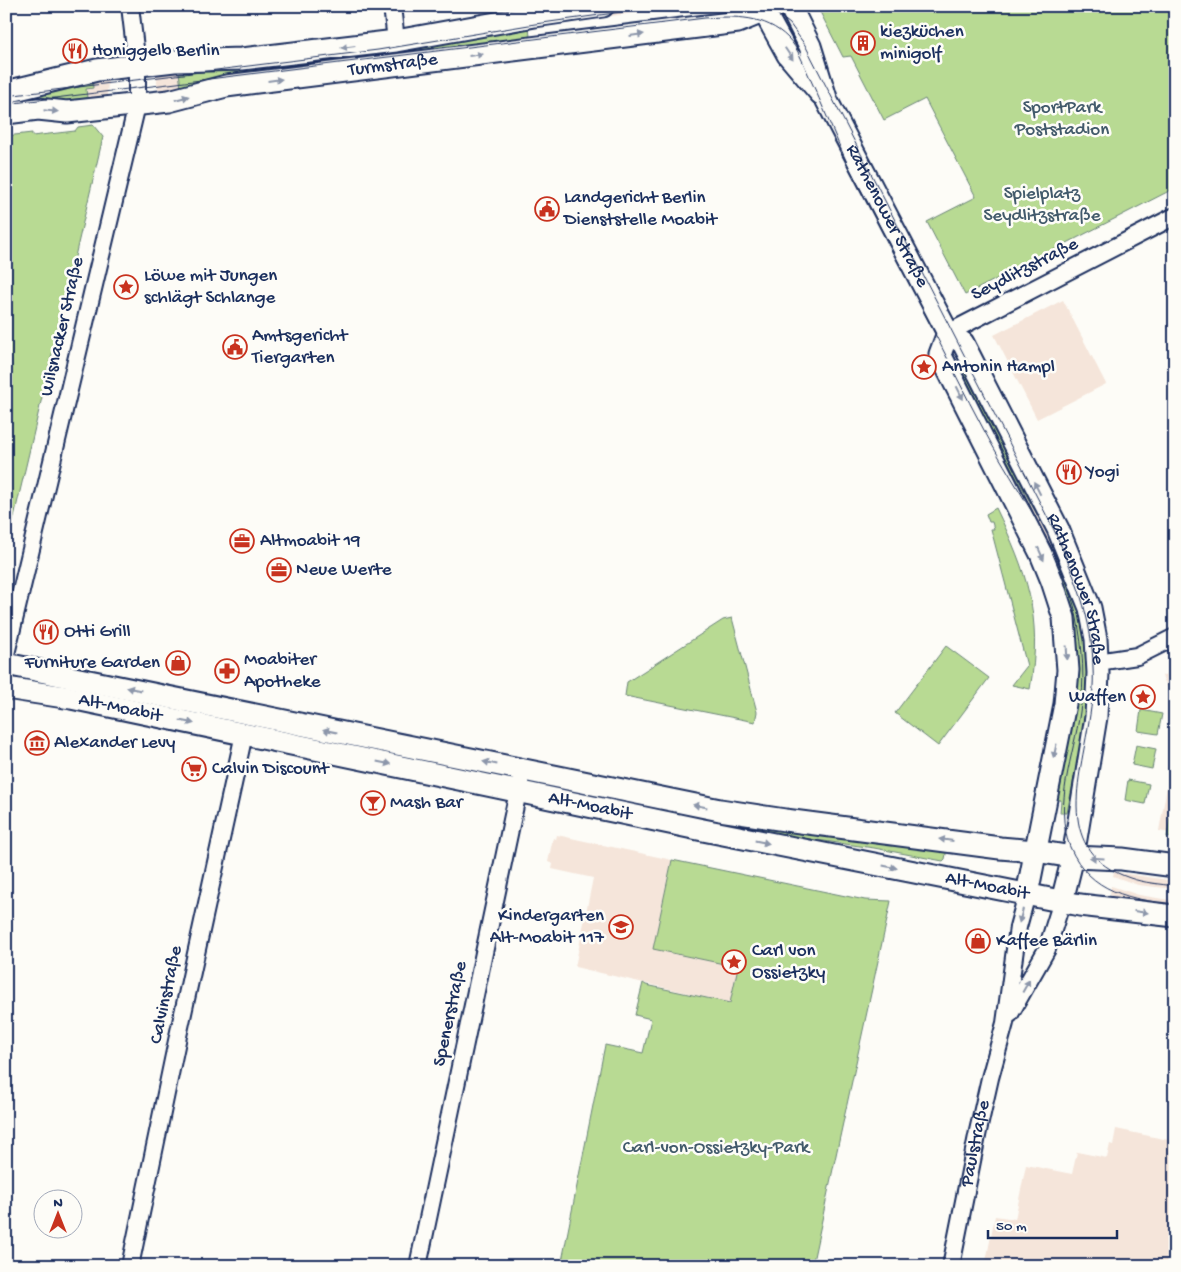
<svg xmlns="http://www.w3.org/2000/svg" width="1181" height="1272" font-family="'Gochi Hand',sans-serif">
	<rect width="100%" height="100%" fill="#fdfcf7"/>
	<filter id="ink" filterUnits="userSpaceOnUse"><feTurbulence type="fractalNoise" baseFrequency=".02" numOctaves="2"/><feDisplacementMap in="SourceGraphic" scale="10" xChannelSelector="R" yChannelSelector="G"/><feConvolveMatrix kernelMatrix="1 2 1 2 8 2 1 2 1" color-interpolation-filters="sRGB"/></filter>
	<g filter="url(#ink)">
		<!-- built -->
		<path fill="#f5e5da" d="M632,6h59l-96,12 -66,11 -1,-8z
			M198,68l-17,20 -23,2 -2,-17z
			M108,80l-1,18 -40,5 -1,-3 21,-2 -1,-9 6,-7z
			M1063,300l43,84 -69,35 -43,-84z
			M993,437l47,83 4,-1 22,45 -11,5z
			M1175,670v32l-13,-26z
			M1175,743v91l-16,-3z
			M557,835l115,25 -19,89 85,18 -8,36 -155,-36 18,-89 -41,-9 1,-5 -5,-2 5,-24 3,1z
			M1114,872l61,9v8l-37,-4 -25,-9z
			M1111,886l28,9 36,6v7l-49,-7 -16,-6z
			M1116,1129l57,12 2,-9v134h-190l10,-50 20,3 11,-54 46,9 5,-22 30,6 3,-14 3,1z"/>
		<!-- green -->
		<path fill="#b8da93" stroke="#6a8478" d="M817,6h358v182l-210,107 -38,-73 49,-25 -51,-98 -41,21 -33,-64 -8,1z
			M528,21l2,15 -9,2v8l-347,49v-7h7l-2,-16z
			M92,75l1,13 -7,1 1,9 -20,2v3l-61,6v-17z
			M93,125l10,12 -93,397 -4,-1v-397l26,-3v3l43,-5 3,-4z
			M968,371l76,148 -4,1 -80,-145z
			M996,508c31,64 47,109 34,181l-18,-4 15,-19 -36,-137h3l-2,-7h-3l-3,-8z
			M1066,564l12,31 11,60 -4,68 -18,90h-7l1,-13 -5,-1 16,-77 3,-22 -20,-131z
			M732,618l25,94 -2,10 -130,-26 2,-14 96,-62z
			M946,646l43,32 -51,68 -43,-33z
			M1141,710l21,4 -4,20 -20,-3z
			M1136,745l20,4 -4,20 -20,-4z
			M1128,780l21,4 -4,20 -20,-4z
			M548,784l399,65 -2,10 -2,2 -69,-13 -86,-12 -241,-47z
			M1170,817l5,1v20l-8,-1z
			M672,860l193,40 26,1 -79,365h-251l44,-221 38,8 8,-34 -16,-4 8,-32 3,2 84,18 8,-36 -85,-18z"/>
		<g fill="none" stroke-linecap="round" stroke-linejoin="round">
			<!-- minor casing -->
			<g stroke="#1b2f5e" stroke-width="20">
				<g id="minor">
					<path d="M392,6l4,35"/>
					<path d="M948,333l227,-117"/>
					<path d="M6,654l131,-549v-40l-7,-59"/>
					<path d="M1098,662l39,-6 38,-19"/>
					<path d="M1010,1014l37,-65 15,-48"/>
					<path d="M130,1266l48,-230 66,-302"/>
					<path d="M418,1266l102,-484"/>
					<path id="s1" d="M951,1266l27,-135 12,-53 15,-55 13,-96 9,-33"/>
				</g>
			</g>
			<!-- major casing -->
			<g stroke="#1b2f5e" stroke-width="25">
				<g id="major">
					<path d="M761,6l27,49 33,39"/>
					<path id="s2" d="M790,6l20,40 17,55 121,232 15,10 95,186 32,79 6,31 2,34 -2,44 -23,140 -11,44"/>
					<path d="M6,92l91,-22 77,-9 68,-2 154,-18 139,-25 68,-10"/>
					<path id="s3" d="M6,113l32,-4 29,3 102,-11 57,-15 512,-64 39,-16"/>
					<path d="M948,333l-8,21 101,200 11,27 12,37 4,52 -3,34 -38,190"/>
					<path d="M6,664l714,146 65,10 215,28 35,3 38,6 49,2 53,7"/>
					<path id="s4" d="M6,688l65,10 632,132 312,62 65,13 95,11"/>
				</g>
			</g>
			<!-- minor -->
			<use href="#minor" stroke="#fdfcf7" stroke-width="16"/>
			<!-- major -->
			<use href="#major" stroke="#fdfcf7" stroke-width="21"/>
			<!-- tram -->
			<path stroke="#1b2f5e" stroke-width="1" d="M767,6l23,18 15,21 249,485c20,44 39,89 39,138 1,17 -1,35 -4,53 -9,58 -36,131 41,157 14,5 30,6 45,8
				M6,96l372,-46 157,-26 130,-18
				M6,104l699,-86c30,-2 60,-3 83,20 10,10 15,25 21,38 14,30 26,61 40,91 7,15 16,29 23,44 18,34 35,69 53,103 20,39 39,79 60,118 32,60 78,118 92,186 6,31 8,62 3,94 -6,43 -27,92 -10,135 20,46 61,52 105,58"/>
		</g>
		<!-- one-way arrows -->
		<defs><path id="oneway-solid" d="M-6-.8H1V-3.2L6.5 0L1 3.2V.8H-6Z" transform="scale(1.25)"/></defs>
		<g fill="#8c96aa">
			<use href="#oneway-solid" transform="translate(637 35) rotate(-7)"/>
			<use href="#oneway-solid" transform="translate(348 47) rotate(173)"/>
			<use href="#oneway-solid" transform="translate(789 54) rotate(56)"/>
			<use href="#oneway-solid" transform="translate(476 55) rotate(-7)"/>
			<use href="#oneway-solid" transform="translate(275 80) rotate(-7)"/>
			<use href="#oneway-solid" transform="translate(182 98) rotate(-15)"/>
			<use href="#oneway-solid" transform="translate(51 111) rotate(6)"/>
			<use href="#oneway-solid" transform="translate(960 393) rotate(63)"/>
			<use href="#oneway-solid" transform="translate(1037 488) rotate(-117)"/>
			<use href="#oneway-solid" transform="translate(1041 554) rotate(66)"/>
			<use href="#oneway-solid" transform="translate(1067 653) rotate(87)"/>
			<use href="#oneway-solid" transform="translate(134 689) rotate(-168)"/>
			<use href="#oneway-solid" transform="translate(187 722) rotate(12)"/>
			<use href="#oneway-solid" transform="translate(330 731) rotate(-168)"/>
			<use href="#oneway-solid" transform="translate(1055 751) rotate(102)"/>
			<use href="#oneway-solid" transform="translate(384 763) rotate(12)"/>
			<use href="#oneway-solid" transform="translate(490 763) rotate(-169)"/>
			<use href="#oneway-solid" transform="translate(700 806) rotate(-169)"/>
			<use href="#oneway-solid" transform="translate(946 840) rotate(-173)"/>
			<use href="#oneway-solid" transform="translate(762 842) rotate(12)"/>
			<use href="#oneway-solid" transform="translate(1097 858) rotate(-177)"/>
			<use href="#oneway-solid" transform="translate(890 867) rotate(11)"/>
			<use href="#oneway-solid" transform="translate(1141 912) rotate(7)"/>
			<use href="#oneway-solid" transform="translate(1021 916) rotate(105)"/>
			<use href="#oneway-solid" transform="translate(1026 986) rotate(-61)"/>
		</g>
	</g>
	<!-- icons -->
	<defs>
		<g id="building-ring" transform="scale(1.25)"><circle r="9.5" fill="#fdfcf7" stroke="#c8321e" stroke-width="1.5"/><path d="M-4-6H4V6H1V3H-1V6H-4ZM-2.5-4.3h1.7v1.8h-1.7ZM.8-4.3h1.7v1.8H.8ZM-2.5-1h1.7V.8h-1.7ZM.8-1h1.7V.8H.8Z" fill="#c8321e"/></g>
		<g id="restaurant-ring" transform="scale(1.25)"><circle r="9.5" fill="#fdfcf7" stroke="#c8321e" stroke-width="1.5"/><path d="M-5-6h1v4h1v-4h1v4h1v-4h1v5L-1.5 .5V6h-2V.5L-5-1ZM5-6V6H3V1.5H1.5Q1.5-4 5-6Z" fill="#c8321e"/></g>
		<g id="civic-ring" transform="scale(1.25)"><circle r="9.5" fill="#fdfcf7" stroke="#c8321e" stroke-width="1.5"/><path d="M-.6-6.5H3V-4.5H.6V-3L4-1V1h2V6H-6V1h2V-1L-.6-3ZM-1.2 2.5V6h2.4V2.5Z" fill="#c8321e"/></g>
		<g id="sight-ring" transform="scale(1.25)"><circle r="9.5" fill="#fdfcf7" stroke="#c8321e" stroke-width="1.5"/><path d="M0-6L1.8-2.2L6-1.7L2.9 1.2L3.7 5.4L0 3.3L-3.7 5.4L-2.9 1.2L-6-1.7L-1.8-2.2Z" fill="#c8321e"/></g>
		<g id="office-ring" transform="scale(1.25)"><circle r="9.5" fill="#fdfcf7" stroke="#c8321e" stroke-width="1.5"/><path d="M-6-3h4V-5.5h4V-3h4V5H-6ZM-1-4.5V-3h2v-1.5ZM-6 0V1H6V0Z" fill="#c8321e"/></g>
		<g id="shop-ring" transform="scale(1.25)"><circle r="9.5" fill="#fdfcf7" stroke="#c8321e" stroke-width="1.5"/><path d="M-5-2.5h2.3a2.7 3.5 0 0 1 5.4 0H5L5.5 6h-11ZM-1.5-2.5h3a1.5 2.3 0 0 0-3 0Z" fill="#c8321e"/></g>
		<g id="pharmacy-ring" transform="scale(1.25)"><circle r="9.5" fill="#fdfcf7" stroke="#c8321e" stroke-width="1.5"/><path d="M-2-6h4v4h4v4h-4v4h-4v-4h-4v-4h4Z" fill="#c8321e"/></g>
		<g id="museum-ring" transform="scale(1.25)"><circle r="9.5" fill="#fdfcf7" stroke="#c8321e" stroke-width="1.5"/><path d="M0-6L6-3V-2H-6V-3ZM-5-1h2V3h-2ZM-1-1h2V3h-2ZM3-1h2V3H3ZM-6 4H6V6H-6Z" fill="#c8321e"/></g>
		<g id="supermarket-ring" transform="scale(1.25)"><circle r="9.5" fill="#fdfcf7" stroke="#c8321e" stroke-width="1.5"/><path d="M-6-5.5h2.5l.6 2H6L4.5 2H-2.5L-4.4-4H-6ZM-1.5 3.2a1.3 1.3 0 1 0 .1 0ZM3 3.2a1.3 1.3 0 1 0 .1 0Z" fill="#c8321e"/></g>
		<g id="bar-ring" transform="scale(1.25)"><circle r="9.5" fill="#fdfcf7" stroke="#c8321e" stroke-width="1.5"/><path d="M-6-5H6L.8 .8V4.5H3.5V6h-7V4.5H-.8V.8Z" fill="#c8321e"/></g>
		<g id="school-ring" transform="scale(1.25)"><circle r="9.5" fill="#fdfcf7" stroke="#c8321e" stroke-width="1.5"/><path d="M0-5L7-2L0 1L-7-2ZM-4 1L0 2.5L4 1V4Q0 6-4 4Z" fill="#c8321e"/></g>
	</defs>
	<g fill-rule="evenodd">
		<use href="#building-ring" x="863" y="43"/>
		<use href="#restaurant-ring" x="75" y="51"/>
		<use href="#civic-ring" x="547" y="209"/>
		<use href="#sight-ring" x="126" y="287"/>
		<use href="#civic-ring" x="235" y="347"/>
		<use href="#sight-ring" x="924" y="367"/>
		<use href="#restaurant-ring" x="1069" y="472"/>
		<use href="#office-ring" x="242" y="541"/>
		<use href="#office-ring" x="279" y="570"/>
		<use href="#restaurant-ring" x="46" y="632"/>
		<use href="#shop-ring" x="178" y="663"/>
		<use href="#pharmacy-ring" x="227" y="671"/>
		<use href="#sight-ring" x="1143" y="697"/>
		<use href="#museum-ring" x="37" y="743"/>
		<use href="#supermarket-ring" x="194" y="769"/>
		<use href="#bar-ring" x="373" y="803"/>
		<use href="#school-ring" x="621" y="927"/>
		<use href="#shop-ring" x="978" y="941"/>
		<use href="#sight-ring" x="734" y="962"/>
	</g>
	<g text-anchor="middle" dominant-baseline="central" stroke-width="5" stroke-linejoin="round" paint-order="stroke">
		<!-- poi labels -->
		<g font-size="19" fill="#1b2f5e" stroke="#fdfcf7" text-anchor="start">
			<text x="880" y="32">kiezküchen<tspan x="880" dy="22">minigolf</tspan></text>
			<text x="92" y="51">Honiggelb Berlin</text>
			<text x="564" y="198">Landgericht Berlin<tspan x="564" dy="22">Dienststelle Moabit</tspan></text>
			<text x="144" y="276">Löwe mit Jungen<tspan x="144" dy="22">schlägt Schlange</tspan></text>
			<text x="252" y="336">Amtsgericht<tspan x="252" dy="22">Tiergarten</tspan></text>
			<text x="942" y="367">Antonin Hampl</text>
			<text x="1086" y="472">Yogi</text>
			<text x="260" y="541">Altmoabit 19</text>
			<text x="296" y="570">Neue Werte</text>
			<text x="64" y="632">Otti Grill</text>
			<text x="244" y="660">Moabiter<tspan x="244" dy="22">Apotheke</tspan></text>
			<text x="160" y="663" text-anchor="end">Furniture Garden</text>
			<text x="1126" y="697" text-anchor="end">Waffen</text>
			<text x="54" y="743">Alexander Levy</text>
			<text x="212" y="769">Calvin Discount</text>
			<text x="390" y="803">Mash Bar</text>
			<text x="604" y="916" text-anchor="end">Kindergarten<tspan x="604" dy="22">Alt-Moabit 117</tspan></text>
			<text x="996" y="941">Kaffee Bärlin</text>
			<text x="752" y="951">Carl von<tspan x="752" dy="22">Ossietzky</tspan></text>
		</g>
		<!-- street labels -->
		<g font-size="19" fill="#1b2f5e" stroke="#fdfcf7">
			<text stroke="none"><textPath href="#s3" startOffset="391">Turmstraße</textPath></text>
			<text stroke="none"><textPath href="#s2" startOffset="232">Rathenower Straße</textPath></text>
			<text transform="translate(1025 270) rotate(-27)">Seydlitzstraße</text>
			<text transform="translate(63 327) rotate(-77)">Wilsnacker Straße</text>
			<text stroke="none"><textPath href="#s2" startOffset="654">Rathenower Straße</textPath></text>
			<text stroke="none"><textPath href="#s4" startOffset="116">Alt-Moabit</textPath></text>
			<text stroke="none"><textPath href="#s4" startOffset="596">Alt-Moabit</textPath></text>
			<text stroke="none"><textPath href="#s4" startOffset="1001">Alt-Moabit</textPath></text>
			<text transform="translate(167 995) rotate(-78)">Calvinstraße</text>
			<text transform="translate(451 1014) rotate(-78)">Spenerstraße</text>
			<text stroke="none"><textPath href="#s1" startOffset="125">Paulstraße</textPath></text>
		</g>
		<!-- park labels -->
		<g font-size="19" fill="#425a6b" stroke="#fdfcf7">
			<text x="1062" y="108">SportPark<tspan x="1062" dy="22">Poststadion</tspan></text>
			<text x="1042" y="194">Spielplatz<tspan x="1042" dy="22">Seydlitzstraße</tspan></text>
			<text x="716" y="1148">Carl-von-Ossietzky-Park</text>
		</g>
	</g>
	<!-- margin -->
	<rect width="1181" height="1272" fill="none" stroke="#fdfcf7" stroke-width="25"/>
	<rect x="12" y="12" width="1156" height="1247" fill="none" stroke="#1b2f5e" stroke-width="2" filter="url(#ink)"/>
	<!-- north arrow -->
	<g transform="translate(58 1214)"><circle r="24" fill="#fdfcf7" stroke="#a3aaba"/>
	<path d="M0-4L9 19L0 12L-9 19Z" fill="#c8321e"/>
	<text y="-8" font-size="14" font-weight="bold" text-anchor="middle" fill="#1b2f5e">N</text>
	</g>
	<!-- scale -->
	<path d="M988 1230v8h129v-8" fill="none" stroke="#1b2f5e" stroke-width="2.5"/>
	<text x="996" y="1230" font-size="15" fill="#1b2f5e" stroke="#fdfcf7" stroke-width="4" paint-order="stroke">50 m</text>
</svg>
